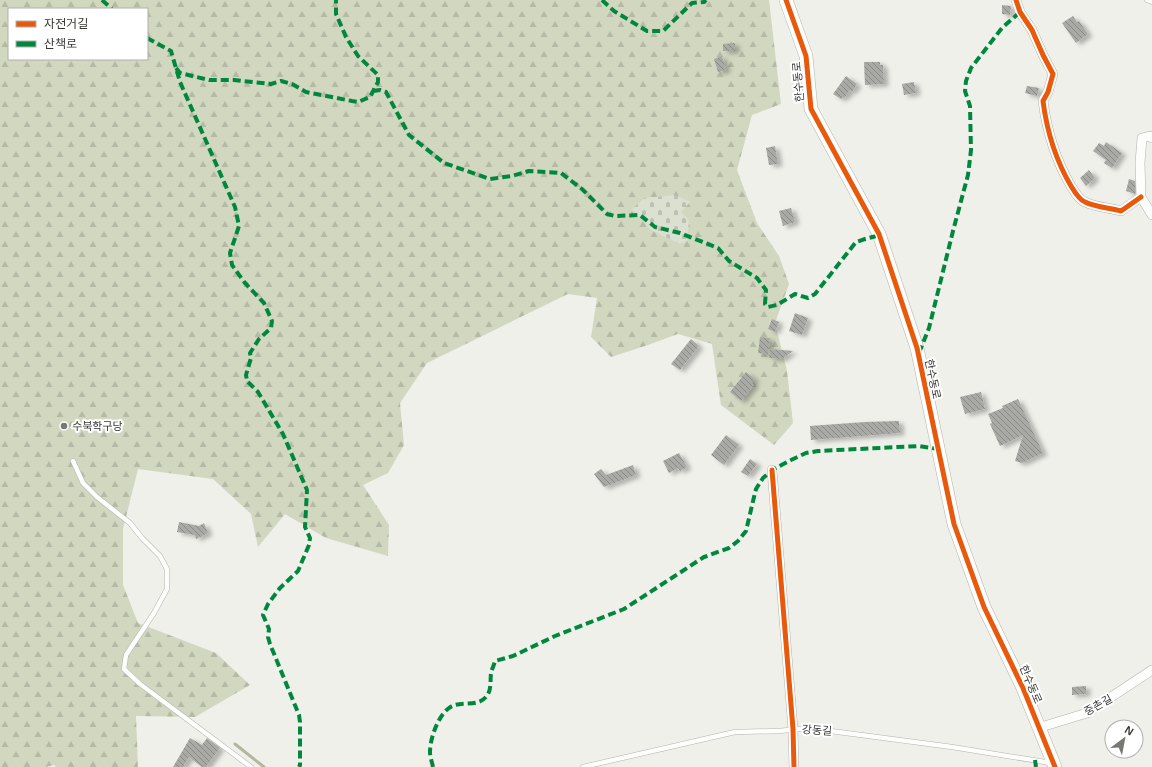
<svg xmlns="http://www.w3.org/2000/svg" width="1152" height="767" font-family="Helvetica,'Noto Sans KR',sans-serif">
	<defs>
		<pattern id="forest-firs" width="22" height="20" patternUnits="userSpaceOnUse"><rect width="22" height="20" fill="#d2d7c0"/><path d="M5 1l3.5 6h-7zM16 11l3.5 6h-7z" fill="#b5b9a5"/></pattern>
		<pattern id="cemetery-stones" width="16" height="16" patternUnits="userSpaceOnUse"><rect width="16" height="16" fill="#dce0d0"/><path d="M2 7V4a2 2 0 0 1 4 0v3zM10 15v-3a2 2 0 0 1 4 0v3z" fill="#bdc1b3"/></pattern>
		<pattern id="building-back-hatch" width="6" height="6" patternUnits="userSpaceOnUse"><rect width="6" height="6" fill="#a9aaa5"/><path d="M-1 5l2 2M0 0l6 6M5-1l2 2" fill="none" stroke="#8a8b87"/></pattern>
		<filter id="shadow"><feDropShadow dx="4.5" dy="2.5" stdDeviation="2" flood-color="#0004"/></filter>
	</defs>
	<rect width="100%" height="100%" fill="#eff0ea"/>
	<!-- forest -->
	<path fill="url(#forest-firs)" fill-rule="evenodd" d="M0,0h769l12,104 -29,11 -15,55 20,53 22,33 10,28 -14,39 12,48 6,52 -19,22 -53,-40 -9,-61 -34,-10 -30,11 -37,12 -20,-20 6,-39 -29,-4 -141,69 -27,40 4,42 -16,28 -25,12 26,40 -1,31 -62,-18 -41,-24 -27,33 -7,-33 -38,-35 -75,-10 -15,60v56l15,38 78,30 34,32 -55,32 -59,-1 2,51h-82l-2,-2 -8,2h-46zM9,9h138v50h-138z"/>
	<!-- cemetery -->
	<path fill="url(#cemetery-stones)" d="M676,195l14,7 -9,10 8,8 -2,21 -7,3 -29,-14 -19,-21 13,-11z"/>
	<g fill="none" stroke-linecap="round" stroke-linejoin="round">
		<!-- stream -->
		<path stroke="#b1b79c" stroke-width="3" d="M235,744l29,23"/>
	</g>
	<!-- building -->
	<path fill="url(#building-back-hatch)" filter="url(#shadow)" d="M1002,5l9,1 -1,9 -8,-1z
		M1073,16l4,6 2,-1 9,13 -12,9 -14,-20z
		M735,43v8h-12v-7z
		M722,56l4,14 -8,2 -4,-13z
		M864,62h16v3h3l1,19 -19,1z
		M846,76l11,8 -5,8 -2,-2 -5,7h-2l-2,2 -8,-5z
		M914,82l2,11 -12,2 -2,-11z
		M1027,86l12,2 -2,8 -12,-3z
		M1106,142l16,11 -10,15 -8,-5 2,-3 -13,-9 6,-8 5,3z
		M775,146l3,18 -9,1 -3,-17z
		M1089,170l6,8 -9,8 -6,-8z
		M1129,179l6,2v13l-9,-3z
		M791,208l4,14 -12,4 -4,-15z
		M795,313l13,5 -6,17 -13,-4z
		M772,319l7,3 -4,10 -7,-3z
		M760,337l10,1 -2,16 -10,-1z
		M691,339l8,7 -19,24 -9,-6z
		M770,349l23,2 -11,8 -13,-1z
		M746,372l9,7 -3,4 2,2 -13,16 -11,-9z
		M981,392l4,17 -20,5 -5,-17z
		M1018,399l25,54 -21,10 -7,-2 8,-26 -23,11 -10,-22 2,-1 -4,-9 15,-6 -1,-2z
		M899,421l1,12 -89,7 -1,-14 55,-4z
		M726,435l13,10 -15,20 -13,-10z
		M679,453l8,14 -7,4 -2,-3 -9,5 -6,-12z
		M750,459l7,5 -9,12 -7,-4z
		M633,465l3,10 -32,12 -10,-13 7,-5 5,6z
		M179,522l20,4 5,-3 4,10 -12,6 -1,-4 -18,-3z
		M1086,686v8l-14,1v-8z
		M190,738l12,7 5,-7 13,10 -14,19h-4l-13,-10 -6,10h-10z"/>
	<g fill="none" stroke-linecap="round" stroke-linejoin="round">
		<!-- lane casing -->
		<g stroke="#b2b4af" stroke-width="5.5">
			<path id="lane" d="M1147,0l5,2
				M73,461l10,22 14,14 33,26 12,15 18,18 7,13v20l-13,24 -28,42 -2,14 16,15 111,83
				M583,767l152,-35 44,-1 29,-3 144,19 99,16"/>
		</g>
		<!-- street casing -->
		<g stroke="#b2b4af" stroke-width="10">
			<path id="street" d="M1016,0l4,12 12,18 11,25 10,19 -5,18 -5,9c4,31 12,58 28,85 3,5 8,14 14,16 10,5 25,6 36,9l20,-14
				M1152,138l-2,-2 -8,2 -2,25 1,34 11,18
				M772,470l21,259 1,38
				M1038,728l49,-15 65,-43"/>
		</g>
		<!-- secondary casing -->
		<g stroke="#b2b4af" stroke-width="14">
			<path id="secondary" d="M786,0l20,56 5,53 68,125 38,114 37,176 30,83 39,81 32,79"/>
		</g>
		<!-- lane -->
		<use href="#lane" stroke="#fdfdfc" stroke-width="4.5"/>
		<!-- street -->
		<use href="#street" stroke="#fdfdfc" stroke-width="9"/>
		<!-- secondary -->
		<use href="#secondary" stroke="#fdfdfc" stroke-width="13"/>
		<!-- quiet -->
		<path stroke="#00873e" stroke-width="4" stroke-dasharray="8 4" stroke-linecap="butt" d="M102,0l10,9
			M602,0l12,11 33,20h16l29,-28 12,-1 2,-2
			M147,38l24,13 9,31 55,125 4,19 -9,27 2,12 13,18 19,20 8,18 -1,7 -12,11 -9,14 1,5 -5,17 1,6 11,11 25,42 24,56 -2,37 5,11 -1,7 -11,26 -18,17 -12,16 -5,11 6,14 -1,8 2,7 29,71 1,7v43l-1,2
			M176,68l4,5 29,7h25l37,4 10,-3 11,3 14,8 46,9 6,1 12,-5 8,-15v-7l-20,-19 -12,-19 -10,-23v-14
			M373,91l7,-1 6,2 23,43 35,28 46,16 22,-3 17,-5 32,2 21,16 25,25 8,2 25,-1 15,12 25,6 38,15 11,13 28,17 9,12 -1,14 3,3 9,-2 18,-11 13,4 7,-4 41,-52 9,-3 15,-4
			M919,353l10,-25 24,-97 15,-56 3,-25 -1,-44 -5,-15 1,-10 5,-13 31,-40 18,-16
			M1035,760l1,7
			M433,767c-1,-5 -3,-10 -3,-15 0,-15 10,-43 25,-47 11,-3 23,1 31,-8 6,-7 4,-16 5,-24 1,-4 3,-8 4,-12l18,-5 42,-20 69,-27 80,-52 25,-9 9,-7 8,-10 8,-34 2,-8 7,-11 9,-8 19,-10 15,-7 12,-2 101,-5 19,3"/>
		<!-- cycleway casing -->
		<g stroke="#fff" stroke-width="8">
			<path id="cycleway" d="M786,0l20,56 5,53 68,125 38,114 37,176 30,83 39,81 32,79
				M1016,0l4,12 12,18 11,25 10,19 -5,18 -5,9c4,31 12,58 28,85 3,5 8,14 14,16 10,5 25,6 36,9l20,-14
				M772,470l21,259 1,38"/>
		</g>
		<!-- cycleway -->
		<use href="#cycleway" stroke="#e8590c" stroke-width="5"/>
	</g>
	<!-- markers -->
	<circle fill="#777873" stroke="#fff" stroke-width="1.5" cx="64" cy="426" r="4"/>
	<g text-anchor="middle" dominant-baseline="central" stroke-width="4" stroke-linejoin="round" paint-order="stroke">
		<!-- street labels -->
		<g font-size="11" fill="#363733" stroke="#fff">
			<text transform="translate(798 82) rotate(-95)">한수동로</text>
			<text transform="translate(933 379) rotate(78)">한수동로</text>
			<text transform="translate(1031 684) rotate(67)">한수동로</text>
			<text transform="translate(1098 705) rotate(-30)">중촌길</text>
			<text transform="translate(817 730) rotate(4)">강동길</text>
		</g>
		<!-- poi labels -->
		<g font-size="11" fill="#363733" stroke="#fff" text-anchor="start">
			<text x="72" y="426">수북학구당</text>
		</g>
	</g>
	<!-- legend -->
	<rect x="8" y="8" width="140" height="52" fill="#ffffff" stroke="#afafad"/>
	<rect x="16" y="21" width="20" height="6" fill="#e8590c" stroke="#afafad"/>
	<text x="44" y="28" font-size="12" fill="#363733">자전거길</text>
	<rect x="16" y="41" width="20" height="6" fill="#00873e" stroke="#afafad"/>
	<text x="44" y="48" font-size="12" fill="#363733">산책로</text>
	<!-- north arrow -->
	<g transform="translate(1124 739) rotate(32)"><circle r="19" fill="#ffffff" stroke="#afafad"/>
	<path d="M0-3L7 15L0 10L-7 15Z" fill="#777873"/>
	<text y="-6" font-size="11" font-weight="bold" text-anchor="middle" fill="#363733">N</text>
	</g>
</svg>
